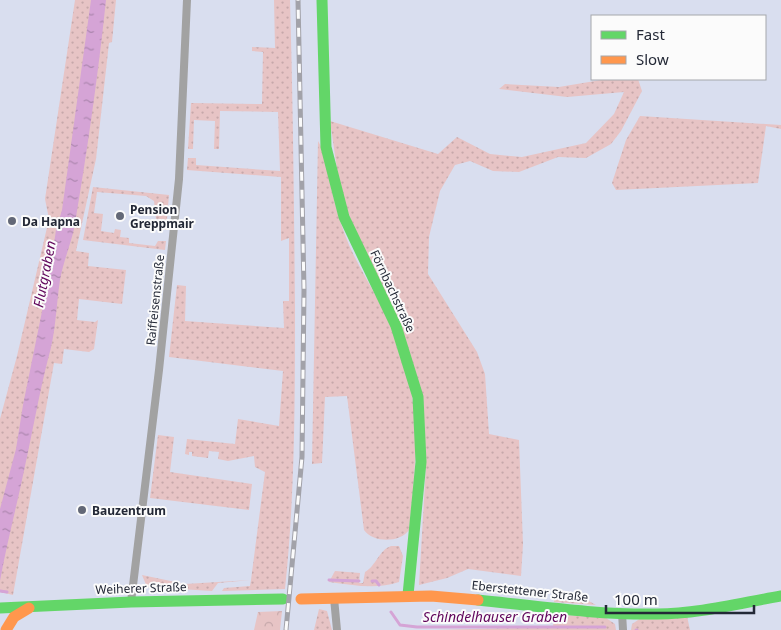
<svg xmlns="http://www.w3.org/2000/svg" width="781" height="630" font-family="'Noto Sans',sans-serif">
	<defs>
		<pattern id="green-dots" width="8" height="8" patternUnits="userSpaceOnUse" patternTransform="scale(1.25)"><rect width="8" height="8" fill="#e7c4c5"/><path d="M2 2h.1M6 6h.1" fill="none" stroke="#c6a8aa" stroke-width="1.8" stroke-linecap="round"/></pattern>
		<pattern id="forest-crowns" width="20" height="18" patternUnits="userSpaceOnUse" patternTransform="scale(1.25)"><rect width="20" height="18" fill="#e7c4c5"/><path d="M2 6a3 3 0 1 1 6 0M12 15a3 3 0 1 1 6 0" fill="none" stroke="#c6a8aa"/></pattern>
		<pattern id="water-ripples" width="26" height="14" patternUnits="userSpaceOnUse" patternTransform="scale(1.25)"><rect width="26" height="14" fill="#d5a4d6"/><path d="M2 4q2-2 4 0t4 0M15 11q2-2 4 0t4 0" fill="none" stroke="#ac86ae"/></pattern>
	</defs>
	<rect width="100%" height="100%" fill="#d9deef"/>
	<!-- green -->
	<path fill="url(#green-dots)" d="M75,0h41l-4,42 -3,1 -13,116 -20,92 13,2 -1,13 38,4 -4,34 -43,-5 -2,21 18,2 3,-2 -4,29 -5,3 -25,-3 -2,15 -8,-1 -41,232 -13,-3v-173l17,-63 32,-137 -4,-20z
		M274,0h16c3,102 4,204 5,306 0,95 0,189 -10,283l-63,2 2,-3 26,-2 1,-6 -33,3 -6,8 -65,-4 -5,-12 43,9 66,-4 14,-108 -10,-5 -1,-11 -26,5 -10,-2 1,-7 -10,-1 -1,7 -16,-2v-4h-3v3l-4,-1 2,-15 48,5 3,-25 41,7 4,-55 -114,-14 8,-72 9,1 -1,35 99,7 -1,-27h6v-63l-8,3v-64l-94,-7 1,-12h8v7l84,6 -2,-59 -58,-1 -1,38h-5l1,-28 -21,-1 -1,29h-5l3,-46 71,1 1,-52 -11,-1v-4l23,1z
		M607,79h31l4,12 -21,40 -10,13 -25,14 -28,-1 -39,15 -26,-1 -23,-10 -15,4 -15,26 -11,46 -1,37 49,78 8,22 4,60 30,6 4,104 -2,32 -53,-7 -21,9 -28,7 7,-119 -3,-69 -76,-187 -9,-34 -8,-55 108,33 19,-17 33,17 32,3 64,-14 28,-29 10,-22 -57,5 -68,-8 6,-5 54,3z
		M640,116l141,9v4l-15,-3 -8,57 -142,7 -4,-7 14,-43z
		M318,141l5,9c7,32 13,65 26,95 16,36 40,67 52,105 21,64 15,115 8,180 -9,13 -36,13 -45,0l-17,-134 -22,1 -3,66 -10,1z
		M93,187l76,8 -3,35 -4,-1 1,-9 -7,-1 -2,-18 -8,-5 -49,-4 -3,21 9,1 -2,17 13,2 1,-4 6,1 -1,7 9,1v5l26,3 3,-5h8l-1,9 -82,-10z
		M158,435l16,2 -4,35 82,12 -3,26 -99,-12z
		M391,546h8l4,10 -4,26c-23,8 -46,3 -70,0l6,-11 25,2 -1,10h4l2,-11c11,-6 14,-22 26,-26z
		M556,589l20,5 20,11 -42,-3z
		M319,609l8,2 5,19h-18z
		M554,614l52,4 9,6 1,6h-181l118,-3z
		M687,616l3,14h-59l1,-6 9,-6z"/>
	<!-- forest -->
	<path fill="url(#forest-crowns)" d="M282,611l-2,19h-26l4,-18z"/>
	<!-- water -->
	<path fill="url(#water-ripples)" d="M91,0h15c-8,76 -19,153 -32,229 -4,17 -11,34 -14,51 -4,26 -4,53 -12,79 -9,35 -15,71 -23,107 -8,39 -18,76 -25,115v-72l16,-60 7,-44 26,-128 7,-47 6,-20z"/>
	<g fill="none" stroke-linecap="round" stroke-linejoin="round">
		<!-- stream -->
		<path stroke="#d5a4d6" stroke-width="3" d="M329,580l30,1
			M372,581h4l3,4
			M0,591l7,1
			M391,612l9,13 17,2h188
			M636,630h1"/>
		<!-- street -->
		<path stroke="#a2a2a2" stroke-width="8" d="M334,598l3,32
			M131,602l28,-232 20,-191 8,-179
			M622,613l1,17"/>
		<!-- fast -->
		<path stroke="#63d668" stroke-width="11" d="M322,0l4,147 18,70 52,109 22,71 3,65 -13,133
			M478,600c59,6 119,15 179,14 41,0 83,-11 124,-18
			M0,608l131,-6 152,-3"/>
		<!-- slow -->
		<path stroke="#ff974d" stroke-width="11" d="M301,599l130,-3 47,4
			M6,630l8,-13 15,-9"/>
		<!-- rail casing -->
		<g stroke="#a2a2a9" stroke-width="5">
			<path id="rail" d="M286,630l16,-173 2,-167 -6,-290"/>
		</g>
		<!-- rail -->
		<use href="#rail" stroke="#fbfbfb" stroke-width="3" stroke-dasharray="9" stroke-linecap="butt"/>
	</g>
	<!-- markers -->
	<g fill="#636877" stroke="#fbfbfb" stroke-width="2">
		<circle cx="120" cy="216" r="5"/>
		<circle cx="12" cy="221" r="5"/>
		<circle cx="82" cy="510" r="5"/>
	</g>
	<g text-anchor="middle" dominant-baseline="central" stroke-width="4" stroke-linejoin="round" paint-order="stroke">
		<!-- poi labels -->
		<g font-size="12" font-weight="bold" fill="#232836" stroke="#fbfbfb" text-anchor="start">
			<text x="130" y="209">Pension<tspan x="130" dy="14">Greppmair</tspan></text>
			<text x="22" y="221">Da Hapna</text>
			<text x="92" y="510">Bauzentrum</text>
		</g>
		<!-- street labels -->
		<g font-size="12" fill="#232836" stroke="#fbfbfb">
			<text transform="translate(393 291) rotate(65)">Förnbachstraße</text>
			<text transform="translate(155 300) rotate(-84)">Raiffeisenstraße</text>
			<text transform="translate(141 588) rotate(-2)">Weiherer Straße</text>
			<text transform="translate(530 591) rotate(6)">Eberstettener Straße</text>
		</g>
		<!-- water labels -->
		<g font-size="14" font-style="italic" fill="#60055b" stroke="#fbfbfb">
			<text transform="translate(44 274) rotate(-79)">Flutgraben</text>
			<text x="495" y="616">Schindelhauser Graben</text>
		</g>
	</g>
	<!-- legend -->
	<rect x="591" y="15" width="175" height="65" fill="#fbfbfb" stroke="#a5a7ac"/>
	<rect x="601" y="31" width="25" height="8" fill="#63d668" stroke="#a5a7ac"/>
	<text x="636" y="40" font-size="15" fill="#232836">Fast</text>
	<rect x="601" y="56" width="25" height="8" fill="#ff974d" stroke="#a5a7ac"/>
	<text x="636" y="65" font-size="15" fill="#232836">Slow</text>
	<!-- scale -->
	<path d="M606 605v8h148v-8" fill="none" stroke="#232836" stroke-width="2.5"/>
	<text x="614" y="605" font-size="15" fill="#232836" stroke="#fbfbfb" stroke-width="4" paint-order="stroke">100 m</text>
</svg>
